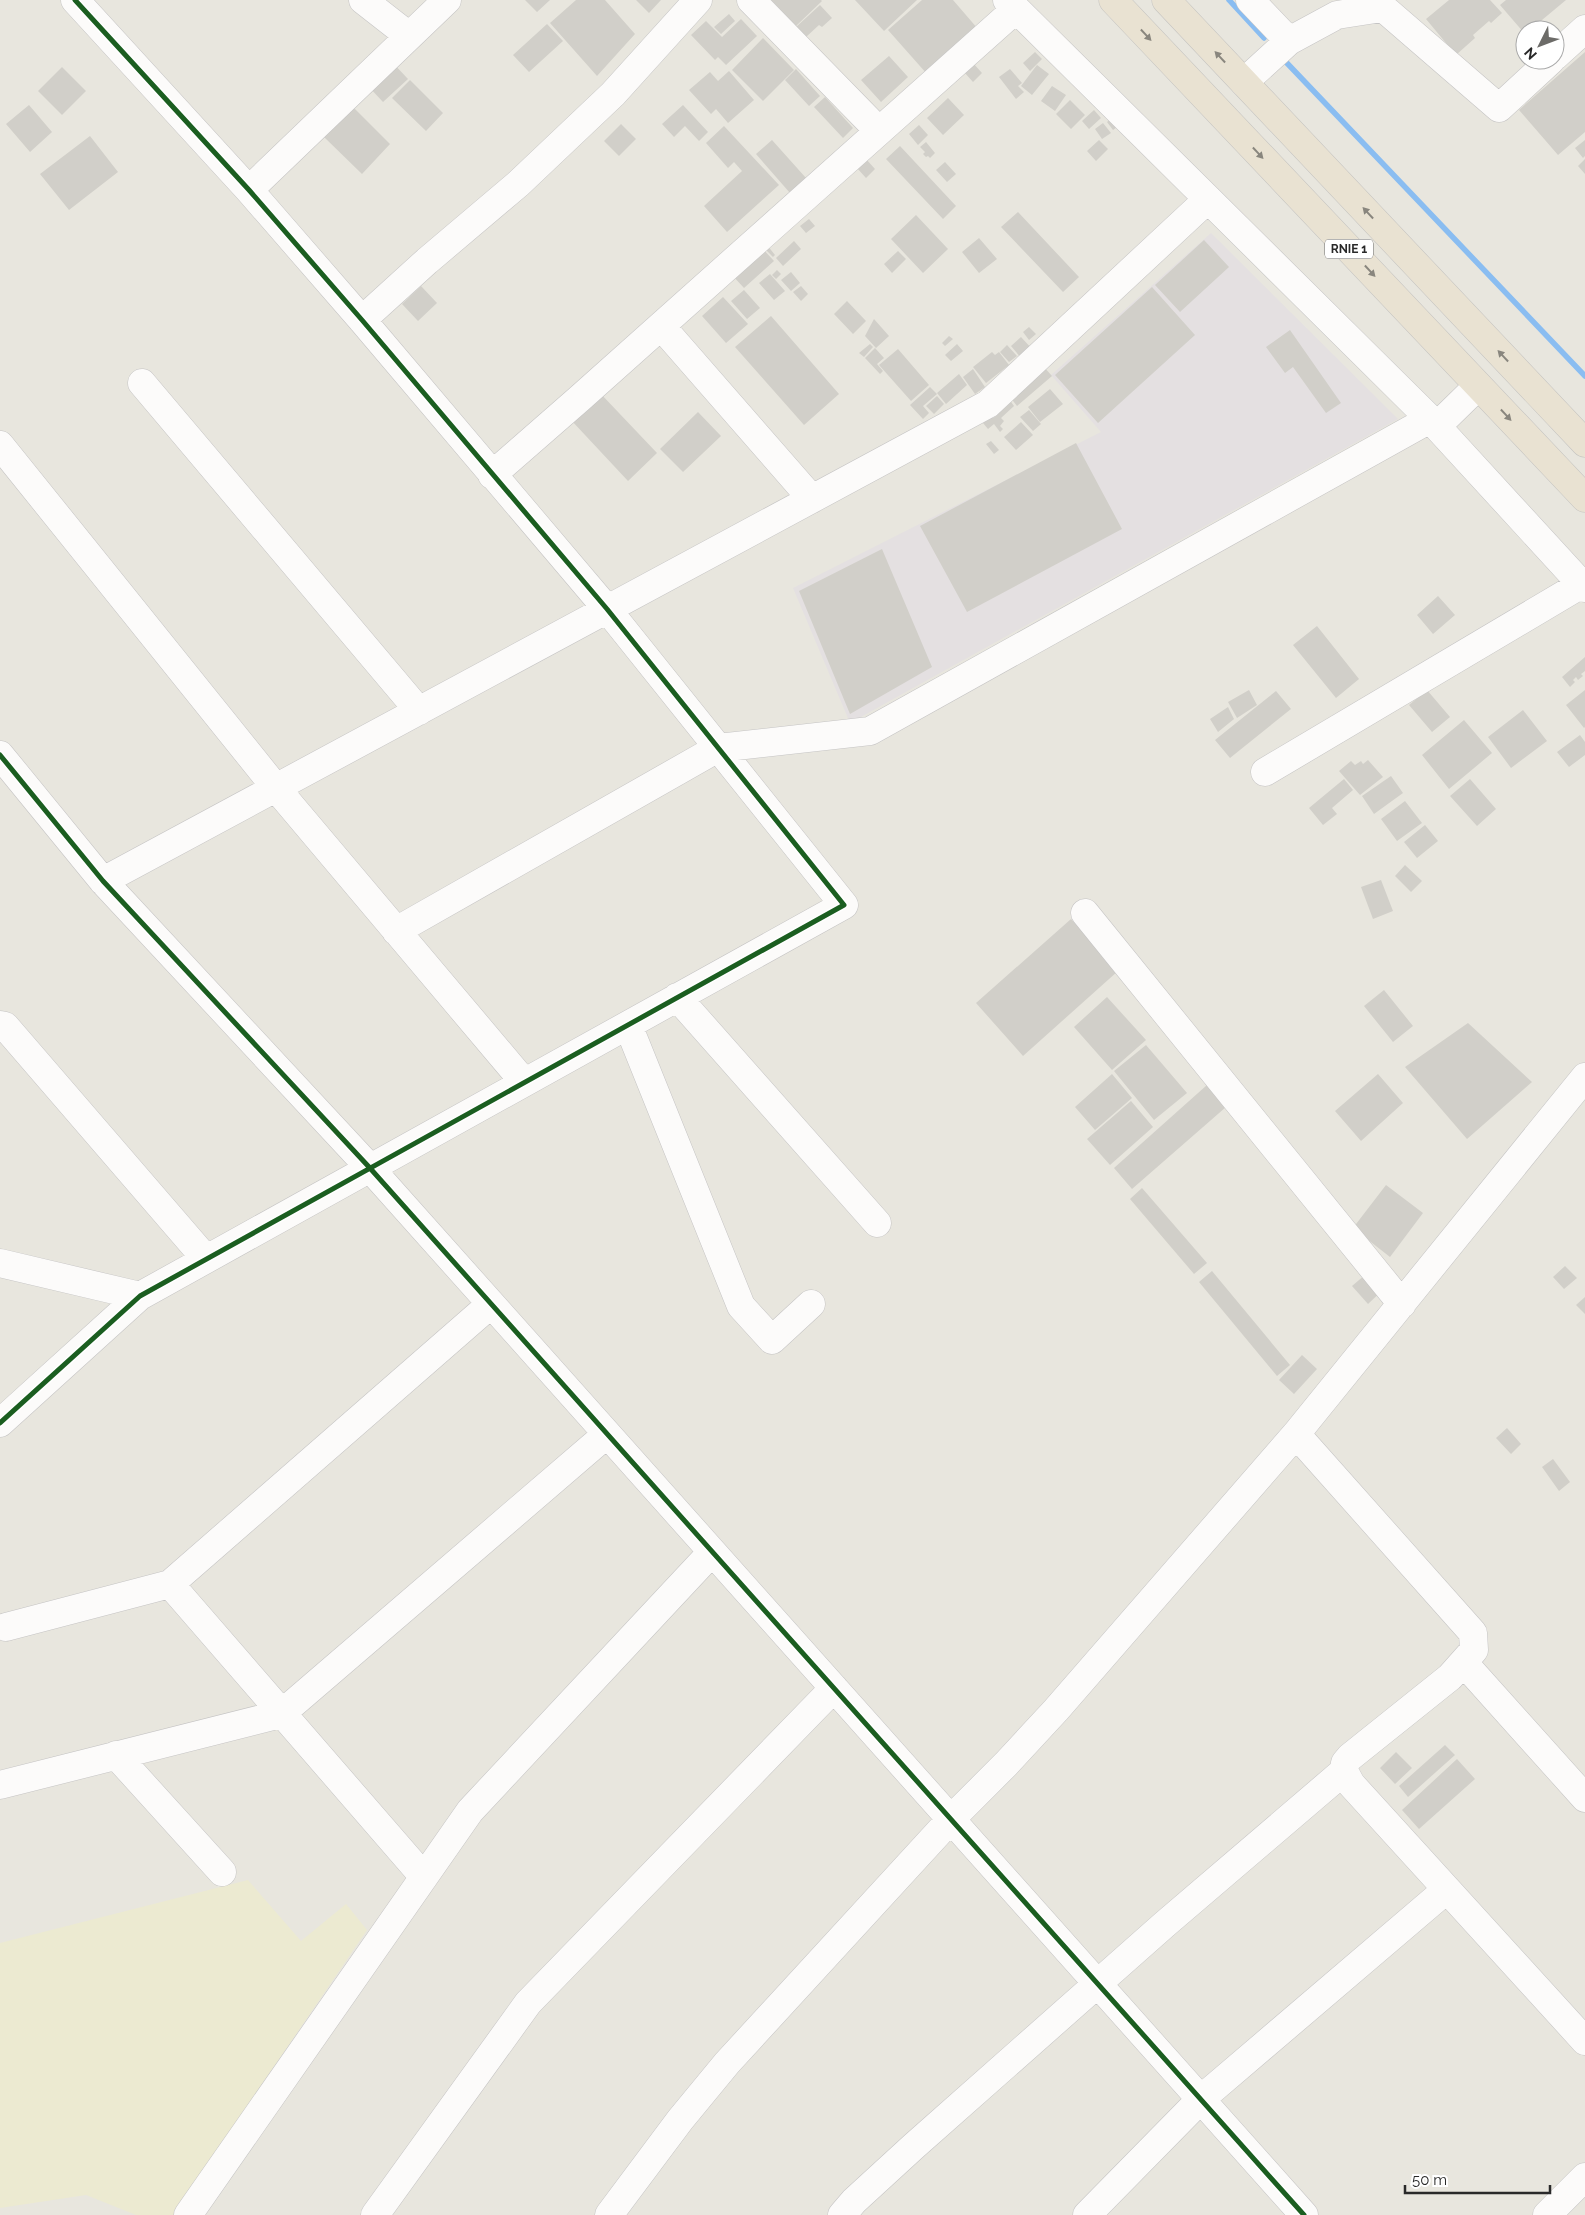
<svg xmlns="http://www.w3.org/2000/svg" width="1585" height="2215" font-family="Raleway,sans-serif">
	<rect width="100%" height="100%" fill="#e8e6de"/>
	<!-- industrial -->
	<path fill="#e4e0e1" d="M1211,233l187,186 -548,304 -57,-135 308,-156 -50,-57z"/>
	<!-- education -->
	<path fill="#ecead1" d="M248,1880l53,61 45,-37 21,26 -194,285h-37l-50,-20 -86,13v-265z"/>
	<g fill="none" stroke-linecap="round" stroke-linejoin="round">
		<!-- stream -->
		<path stroke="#8abdf1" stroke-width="5.5" d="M1229,0l35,38
			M1285,61l300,315"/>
	</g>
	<!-- building -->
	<path fill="#d1cfc9" d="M525,0h25l-13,12z
		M576,0h29l30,34 -38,42 -47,-53z
		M636,0h25l-12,13z
		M771,0h50l1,1 -26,25z
		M855,0h62l-33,31z
		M922,0h31l25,29 -51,45 -39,-44z
		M1449,0h41l12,13 -11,10 -2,-2 -16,14 2,3 -19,17 -30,-36z
		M1506,0h60l-36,30h-5v4l-25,-29z
		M820,5l12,13 -10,9 -3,-2 -13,12 -10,-10z
		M729,14l6,7 -14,13 -7,-7z
		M741,19l16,17 -31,29 -8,-8 -3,3 -24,-25 15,-14 16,16z
		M547,24l16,17 -34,31 -16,-17z
		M763,38l31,32 -31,31 -31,-31z
		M1035,52l7,7 -12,12 -7,-8z
		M1585,52v80l-27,23 -39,-45z
		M889,56l19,21 -27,25 -20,-22z
		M392,62l16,17 -25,23 -15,-16z
		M973,63l9,10 -9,9 -9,-10z
		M1037,65l12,9 -17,21 -11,-9z
		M62,67l24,24 -24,24 -24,-24z
		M796,69l24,27 -11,10 -24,-26z
		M1010,69l12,14 -4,3 6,6 -8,7 -17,-22z
		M729,71l25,29 -26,23 -12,-14 -5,5 -22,-24 21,-18 8,9z
		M410,80l33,33 -17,18 -34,-33z
		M1052,86l14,9 -11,16 -14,-10z
		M825,97l28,31 -10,10 -29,-31z
		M948,98l16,17 -21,20 -16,-17z
		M1070,100l15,15 -14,14 -15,-15z
		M29,105l23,27 -22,20 -24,-28z
		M683,105l25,27 -9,9 -14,-15 -11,11 -12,-13z
		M353,107l37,37 -28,30 -38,-37z
		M1094,110l7,8 -12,11 -7,-8z
		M1113,117l7,8 -7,5 -6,-8z
		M1103,123l8,10 -9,6 -7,-10z
		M621,124l15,15 -17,17 -15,-15z
		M919,125l9,10 -10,10 -9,-11z
		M724,126l55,59 -52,47 -23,-26 38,-35 -8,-9 -6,6 -22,-25z
		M90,136l28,36 -49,38 -29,-36z
		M772,140l34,38 -16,15 -34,-39z
		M1099,140l9,9 -12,12 -9,-10z
		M1585,140v16l-2,2 -8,-10z
		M926,142l9,11 -5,5 -2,-2 -2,1 -3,-3 2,-2 -5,-5z
		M900,146l56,60 -13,13 -57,-60z
		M866,159l9,10 -9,9 -9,-10z
		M1585,159v15l-7,-8z
		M945,162l11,12 -9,8 -11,-12z
		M1018,212l61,65 -16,15 -62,-65z
		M916,215l32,34 -25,24 -32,-34z
		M809,219l6,7 -9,7 -6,-7z
		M979,238l18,21 -18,14 -17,-21z
		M1204,240l25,27 -49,45 -25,-27z
		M794,241l7,8 -18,17 -7,-8z
		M767,245l8,10 -2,2 -9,-9z
		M762,248l12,13 -30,27 -12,-13z
		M898,251l8,8 -14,14 -8,-9z
		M777,270l4,4 -5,5 -4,-4z
		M791,272l9,11 -9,8 -10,-11z
		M770,274l15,17 -11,9 -15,-17z
		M421,286l16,17 -19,18 -16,-17z
		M801,286l7,8 -7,7 -8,-9z
		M1152,287l43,48 -97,88 -43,-48z
		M744,290l16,18 -13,11 -16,-18z
		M723,297l25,27 -22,19 -24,-27z
		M847,301l19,20 -13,13 -19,-20z
		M771,316l68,78 -35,31 -69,-78z
		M874,319l15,17 -13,12 -11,-12z
		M1029,327l7,7 -7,6 -6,-8z
		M1290,330l51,73 -15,10 -33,-46 -8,6 -19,-26z
		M949,336l4,3 -8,7 -3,-3z
		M1021,337l12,13 -11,9 -11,-13z
		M870,344l3,3 -9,10 -5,-4z
		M957,344l6,7 -12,10 -6,-6z
		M1007,345l10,11 -8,6 -9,-10z
		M875,348l9,10 -7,6 6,7 -3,3 -15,-16z
		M898,349l31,36 -18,16 -32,-36z
		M992,352l3,3 4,-3 10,13 -23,18 -13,-16z
		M1044,367l8,9 -35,30 -7,-9z
		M973,369l12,18 -10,7 -12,-17z
		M959,374l8,11 -21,19 -9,-11z
		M930,387l7,7 -14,12 6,7 -6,6 -13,-14z
		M1050,389l13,15 -23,18 -12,-15z
		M600,393l57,60 -29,28 -57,-61z
		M937,396l7,8 -10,10 -8,-8z
		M1009,399l5,7 -13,12 3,3 -4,5 3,3 -3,3 -6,-8 -6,5 -5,-6 8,-8 2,3 3,-2 -3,-3z
		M1029,410l12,14 -8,7 -13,-14z
		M698,412l23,24 -38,36 -23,-23z
		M1021,422l12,13 -17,15 -12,-13z
		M991,441l8,9 -5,4 -8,-10z
		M1076,443l46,86 -155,83 -47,-86z
		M882,549l50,118 -82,47 -51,-123z
		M1438,596l17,19 -22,19 -16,-19z
		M1317,626l42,53 -23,19 -43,-53z
		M1585,657v14l-4,3 2,2 -5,4 -2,-3 -3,3 2,2 -5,5 -8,-10z
		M1249,690l8,15 -20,13 -9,-16z
		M1427,690l23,27 -18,15 -23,-27z
		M1585,690v37l-1,1 -18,-23z
		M1276,691l15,18 -61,49 -15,-18z
		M1228,707l6,12 -16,13 -8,-13z
		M1523,710l24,31 -36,27 -23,-31z
		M1464,720l28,33 -43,36 -27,-34z
		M1580,735l5,7v13l-16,12 -12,-15z
		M1368,760l15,17 -23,18 -21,-24 12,-10 4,4 6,-4 2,3z
		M1391,776l12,17 -29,21 -12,-18z
		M1344,779l9,11 -21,18 5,6 -14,11 -14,-17z
		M1470,779l26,30 -19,17 -27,-30z
		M1405,801l17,22 -25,18 -16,-22z
		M1425,825l13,16 -21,17 -13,-16z
		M1405,865l17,16 -11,11 -16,-16z
		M1381,880l12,31 -20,8 -12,-32z
		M1071,919l47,52 -95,85 -47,-53z
		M1384,990l29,36 -20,16 -29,-36z
		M1107,997l39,43 -34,30 -38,-43z
		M1468,1023l64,59 -65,57 -62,-72z
		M1146,1045l41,48 -33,27 -40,-49z
		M1112,1074l20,24 -37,32 -20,-23z
		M1378,1074l25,29 -42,38 -26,-30z
		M1207,1085l19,22 -94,82 -18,-21z
		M1131,1101l22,26 -43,38 -23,-26z
		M1386,1185l37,28 -33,44 -37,-29z
		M1142,1188l65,75 -13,11 -64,-75z
		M1565,1266l12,12 -13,11 -11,-12z
		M1372,1269l15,17 -19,18 -16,-18z
		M1212,1271l78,94 -13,11 -78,-94z
		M1585,1297v17l-9,-9z
		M1302,1355l15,14 -23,25 -15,-14z
		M1507,1428l14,16 -10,10 -15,-16z
		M1553,1459l17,23 -11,9 -17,-24z
		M1445,1745l10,10 -47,42 -9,-11z
		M1396,1752l16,16 -17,16 -15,-16z
		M1457,1759l18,20 -56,50 -17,-19z"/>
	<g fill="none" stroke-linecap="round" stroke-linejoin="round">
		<!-- minor casing -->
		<g stroke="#c5c4c4" stroke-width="29">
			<path id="minor" d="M363,0l46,36
				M751,0l128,131
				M1007,0l423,419 155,169
				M1250,0l39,41
				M1374,0l125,108 52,-48
				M1555,56l30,-27
				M1244,82l45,-41 48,-26 45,-7
				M249,190l198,-190
				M362,320l65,-59 91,-77 95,-90 85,-94
				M661,326l151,173
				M142,383l277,328
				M1437,426l41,-40
				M0,445l276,343 248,294
				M492,475l87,-76 437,-390
				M0,755l103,126 266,286 935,1048
				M1265,772l317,-188
				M103,881l885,-477 220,-205
				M1085,913l317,391
				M396,931l322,-183 152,-17 560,-312
				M677,997l200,226
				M0,1025l5,1 201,233
				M628,1025l113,281 31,34 39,-36
				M0,1263l140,33
				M0,1423l140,-127 704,-391 -237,-296 -245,-289 -113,-130 -174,-190
				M170,1584l254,293
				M6,1627l164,-43 321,-280
				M1464,1663l121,135
				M116,1755l106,117
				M1344,1771l7,13 234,257
				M0,1785l281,-71 326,-280
				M188,2215l282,-404 242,-259
				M375,2215l153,-212 306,-315
				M609,2215l71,-95 47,-57 224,-244 55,-55 50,-54 240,-276 289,-357
				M842,2215l12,-14 60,-55 251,-222 179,-153 1,-8 5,-6 100,-80 24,-27 -1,-17 -177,-199
				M1087,2215l114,-116 245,-209
				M1547,2215l38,-38"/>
		</g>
		<!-- highway casing -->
		<g stroke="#c4c3c0" stroke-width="29">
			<path id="highway" d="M1113,0l472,498
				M1166,0l419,443"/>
		</g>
		<!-- minor -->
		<use href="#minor" stroke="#fcfbfa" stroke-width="28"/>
		<!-- highway -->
		<use href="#highway" stroke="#e9e2d2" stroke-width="28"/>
		<!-- cycleway casing -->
		<g stroke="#fff" stroke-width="8">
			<path id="cycleway" d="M0,755l103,126 266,286 935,1048
				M0,1423l140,-127 704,-391 -237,-296 -245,-289 -113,-130 -174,-190"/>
		</g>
		<!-- cycleway -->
		<use href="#cycleway" stroke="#1b5e20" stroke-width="5"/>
	</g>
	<!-- one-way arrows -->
	<defs><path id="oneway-solid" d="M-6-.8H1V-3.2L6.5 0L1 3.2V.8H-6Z" transform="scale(1.25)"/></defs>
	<g fill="#89867e">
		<use href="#oneway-solid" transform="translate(1146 35) rotate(47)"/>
		<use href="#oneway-solid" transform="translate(1220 57) rotate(-133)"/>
		<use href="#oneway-solid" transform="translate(1258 153) rotate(47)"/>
		<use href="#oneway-solid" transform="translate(1368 213) rotate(-133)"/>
		<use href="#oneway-solid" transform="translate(1370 271) rotate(47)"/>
		<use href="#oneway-solid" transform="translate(1503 356) rotate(-133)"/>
		<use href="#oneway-solid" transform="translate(1506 415) rotate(47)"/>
	</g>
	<g text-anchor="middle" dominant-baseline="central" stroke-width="4" stroke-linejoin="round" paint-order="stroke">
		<!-- shield labels -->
		<rect fill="#fff" stroke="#696969" stroke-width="1" x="1325" y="239.5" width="48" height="19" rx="4"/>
		<g font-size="12" font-weight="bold" fill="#292929">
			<text x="1349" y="249">RNIE 1</text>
		</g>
	</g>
	<!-- north arrow -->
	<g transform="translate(1540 45) rotate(228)"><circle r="24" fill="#ffffff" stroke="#a9a9a9"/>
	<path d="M0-4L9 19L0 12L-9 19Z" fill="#6c6b68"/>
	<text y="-8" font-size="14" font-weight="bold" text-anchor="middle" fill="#292929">N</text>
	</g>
	<!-- scale -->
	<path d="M1405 2185v8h145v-8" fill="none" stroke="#292929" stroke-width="2.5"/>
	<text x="1412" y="2185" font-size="15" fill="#292929" stroke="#ffffff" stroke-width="4" paint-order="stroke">50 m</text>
</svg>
